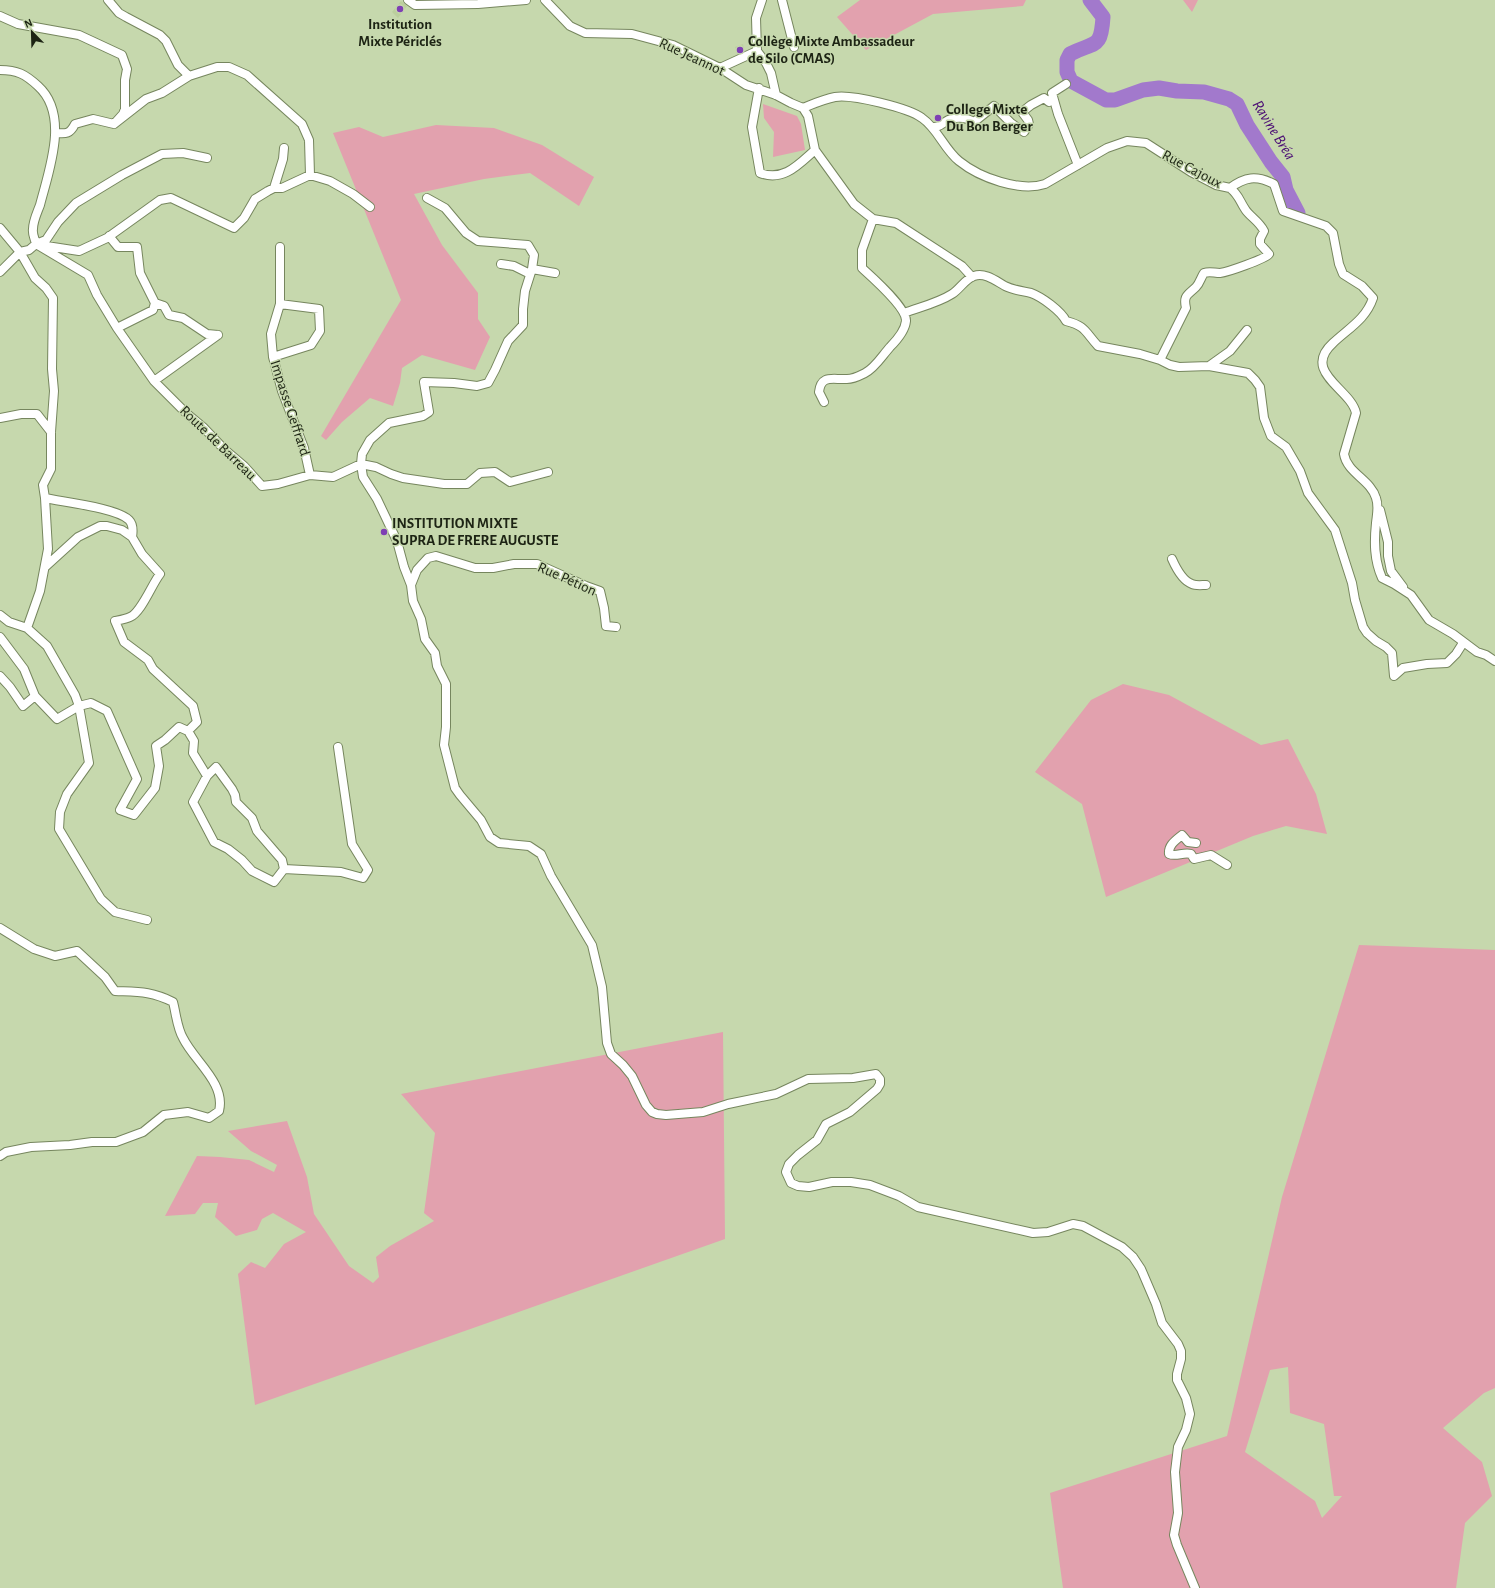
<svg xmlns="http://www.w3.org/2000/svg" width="1495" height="1588" font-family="'Alegreya Sans',sans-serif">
	<rect width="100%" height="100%" fill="#c6d8ad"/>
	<!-- built -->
	<path fill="#bbcf9d" d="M401,1l6,5 -9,12 -6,-6z
		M743,44l2,10 -6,2 -4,-9z"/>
	<!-- green -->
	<path fill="#e2a1ae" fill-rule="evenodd" d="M860,0h166l-3,6 -90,8 -67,36 -29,-33z
		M1183,0h15l-6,12z
		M763,104l34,12 4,8 4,26 -32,7 1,-25 -10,-14z
		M436,125l58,3 48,17 52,32 -15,29 -49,-33 -46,6 -70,15 28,51 36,48v26l12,18 -15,33 -53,-15 -20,13 -2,15 -7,23 -23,-8 -28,24 -16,18 -5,-4 80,-136 -68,-167 26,-6 24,10z
		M1123,684l46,11 92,50 27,-6 28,55 11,40 -41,-8 -33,10 -147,61 -24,-93 -47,-32 56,-72z
		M1359,945l136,5v438l-11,5 -41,35 39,34 10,34 -27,27 -9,65h-393l-13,-95 177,-57 55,-239zM1288,1367l2,46 34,11 10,72h8l-20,22 -7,-17 -70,-49 25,-82z
		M723,1032l2,207 -470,166 -17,-131 13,-12 14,6 19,-24 22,-12 -33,-19 -11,6 -5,11 -21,6 -21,-19 3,-14h-15l-8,11 -30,2 32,-60 23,1 29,3 25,12 3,-7 -26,-14 -23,-20 59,-10 20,56 7,37 35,52 24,17 6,-6 -3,-20 14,-11 44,-25 -10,-8 11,-80 -34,-39z"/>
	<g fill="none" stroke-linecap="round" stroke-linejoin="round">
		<!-- river -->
		<path stroke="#a279cc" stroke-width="15" d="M1090,0l13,17c-2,33 -8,24 -33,37l-3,6v12l4,9 35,19h9l28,-10 16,-2 18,3 27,1 25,7 8,5 10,21 24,37 12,15 3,13 12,23"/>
		<!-- street casing -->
		<g stroke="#76865e" stroke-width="10">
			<path id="street" d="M108,0l11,13 7,4 34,18 6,6 12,24 11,11 28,-9h12l18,8 55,49 7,16 1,35
				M408,0l7,5 63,-1 48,-4
				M545,0l25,26 15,7 47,1 41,11 47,23 26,17 30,10 15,8 12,5 5,8 7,34 39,54 19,15 -11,31v18c10,9 45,40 44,53 -1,10 -9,19 -16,26 -8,9 -15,21 -25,26 -6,3 -11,6 -18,6 -14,1 -26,-5 -28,13l5,10
				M762,0l-6,18 1,33 9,12 5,10 5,22
				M782,0l12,47
				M0,16l18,8 61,11 43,20 5,14 -2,11v29l-2,5 -9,10
				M720,68l37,-17
				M0,70c17,0 25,4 38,16 32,29 11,84 2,119 -3,8 -7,16 -7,24 -1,5 2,10 3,15
				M1066,84l-14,9 6,21 20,51
				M759,88l-7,39 8,46c24,9 39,-9 55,-23
				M803,108c10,-4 21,-9 32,-11 17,-3 74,11 87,21 16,11 22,31 37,43 21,17 61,31 86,23l62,-36 20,-7 19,2 45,29 25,13 14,3c15,-11 26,-13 44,-4l9,27 43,15 7,7 6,31 4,10 19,12 11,12c-7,21 -24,30 -40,45 -32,29 18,46 23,70l-12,41c3,19 27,26 32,44 3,8 1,16 0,25 -2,19 -2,37 6,55l12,6 17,11 18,25 24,14 24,18 9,3 9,6
				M934,127c6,0 6,-2 11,-5 9,-6 21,-5 29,0l20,-16 17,17 13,9 5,-8 -1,-4 -6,-8 9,-7 13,-7 5,4 4,-5
				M56,133c10,1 14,1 19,-9l18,-5 21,5 32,-25 16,-6 27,-17
				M274,188l9,-29 1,-11
				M427,198l18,10 21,25 12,8 50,4 6,10 -2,14 23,4
				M873,219l23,4 66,43 10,11
				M0,228l20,24 15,26 11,10 7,10 -1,71 2,22 -3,41v37l-8,16 2,13 3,51 -8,42 -13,37
				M109,236l9,11h19l3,26 15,30 -2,7 -36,18
				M36,244l52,31 9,20 20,33 37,53 31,31 18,15 21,22 20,17 18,20 16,-2 32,-9 23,2 28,-13 2,13 14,22 20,42 7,26 7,18 2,16 8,18 4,20 10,14 2,13 9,18v43l-2,18 11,43 5,7 21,25 9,17 9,6 30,3 12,8 10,22 41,69 10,42 5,56 4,11 12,11 9,11 14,29 6,7 5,2 9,1 37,-3 25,-8 48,-10 32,-15 45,-1 23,-4 4,5v5l-3,5 -27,23 -24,12 -9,16 -19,15 -9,9 -3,8 5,11 7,3 11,1 23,-5h19l19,3 29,11 19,11 115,26 15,-1 25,-8 10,2 39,21 11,10 8,12 15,35 6,19 16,21 3,7v8l-4,15v6l9,18 4,16 -4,16 -8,17 -3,25 3,41 -4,22 3,10 18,43
				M40,245l39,6 28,-13 53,-38 11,-2 63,30 10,-10 11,-19 13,-8 6,-3h8l28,-13 20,6 23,13 17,13
				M280,247v57l-9,30 2,23 9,34 22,57 6,27
				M501,264l13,2 16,8
				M532,269l-7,22 -2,18v16l-15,16 -13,29 -7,13 -11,3 -23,-3 -30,-1 5,30 -6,4 -34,7 -19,17 -8,14 -1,10 15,3 15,7 12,4 41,6h23l13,-11 15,-1 15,10 38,-10
				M0,272l20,-20 9,-2 7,-6 10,-4 12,-18 18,-19 46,-28 40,-21 21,-1 24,5
				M155,303l9,3 5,9 14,3 24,16 11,1
				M904,313c16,-6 34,-10 48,-19 8,-5 13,-15 22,-18 11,-4 22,5 31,10 8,4 17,5 26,7 11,4 30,18 35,28 20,5 19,11 32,25l42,8 20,6 10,5 9,2 30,-1 39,7 7,7 5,7 4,31 7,18 15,11 14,24 8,22 27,37 17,53 3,17 8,27 4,6 9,8 10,6 6,6 2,23 9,-8 24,-4 20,-1 9,-9 7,-11
				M273,357l38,-12 9,-14 -1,-22 -39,-5
				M1160,360l26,-52c-3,-13 2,-13 10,-21 4,-4 5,-10 8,-14 6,-2 10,0 16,0 8,-1 45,-14 49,-19l-9,-10v-5l4,-8c-5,-10 -15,-15 -19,-22 -6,-9 -6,-14 -15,-21
				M1209,366l21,-15 17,-21
				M154,381l64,-46
				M0,418l21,-4h16l14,18
				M45,498c18,4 72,10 84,22 4,4 4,11 3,17
				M1380,510l8,32v14l3,15 12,16
				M1172,559c4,9 11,22 20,25 4,2 10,1 14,1
				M45,567l33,-30 22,-11h7l15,4 10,7 10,17 18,20c-8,10 -19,39 -30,43 -4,2 -10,3 -15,4l9,21 24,18 5,9 40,37 4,16 -9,9
				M411,585l6,-15 11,-12 8,-2 39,12h18l21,-4h23l49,22 14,5 4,17 2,18 10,1
				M0,615l9,7 18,6 20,18 28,49 4,11 10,57 -22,31 -7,18 -1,17 42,70 14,13 32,8
				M0,637l24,32 11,27 22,23 22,-13 12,-3 16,8 30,68 -17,31 14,5 21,-27 4,-22 -3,-20 9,-6 14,-13 9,4 6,10 -1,12 14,23 -14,26 21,40 14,7 14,11 10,11 22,11 10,-13 57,3 22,6 5,-8 -16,-26 -14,-97
				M0,676l10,11 13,19 12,-10
				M207,776l9,-9 16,22 3,6 1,7 16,16 5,13 25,29 2,9
				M1196,843l-8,-1 -6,-7c-6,5 -14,10 -13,19 7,3 14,-2 22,0l3,5 17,-4 16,10
				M0,928l34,21 21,7 22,-5 28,26 10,14c23,1 36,0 58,11 3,11 4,26 10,36 11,23 43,45 36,73l-10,7 -21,-6 -24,3 -21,17 -27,10h-24l-22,3 -39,2 -25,5 -6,4"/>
		</g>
		<!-- street -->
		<use href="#street" stroke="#fff" stroke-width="8"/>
	</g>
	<!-- markers -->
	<g fill="#7e3fb4" stroke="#c6d8ad" stroke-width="1.5">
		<circle cx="400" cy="9" r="4"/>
		<circle cx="740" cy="50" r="4"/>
		<circle cx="938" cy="118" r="4"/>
		<circle cx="384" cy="532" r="4"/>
	</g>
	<g text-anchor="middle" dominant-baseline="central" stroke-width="3" stroke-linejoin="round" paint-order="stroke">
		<!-- poi labels -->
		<g font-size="15" font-weight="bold" fill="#1d2414" stroke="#c6d8ad" text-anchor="start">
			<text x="400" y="24" text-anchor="middle">Institution<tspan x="400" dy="17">Mixte Périclés</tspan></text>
			<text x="748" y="41">Collège Mixte Ambassadeur<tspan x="748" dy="17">de Silo (CMAS)</tspan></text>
			<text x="946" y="109">College Mixte<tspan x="946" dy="17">Du Bon Berger</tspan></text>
			<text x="392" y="523">INSTITUTION MIXTE<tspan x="392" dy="17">SUPRA DE FRERE AUGUSTE</tspan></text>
		</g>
		<!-- street labels -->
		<g font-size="15" fill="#1d2414" stroke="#c6d8ad">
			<text transform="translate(692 57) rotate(25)">Rue Jeannot</text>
			<text transform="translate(1192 169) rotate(28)">Rue Cajoux</text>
			<text transform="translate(290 408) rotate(72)">Impasse Geffrard</text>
			<text transform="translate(218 443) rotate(44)">Route de Barreau</text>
			<text transform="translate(567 579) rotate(24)">Rue Pétion</text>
		</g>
		<!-- water labels -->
		<g font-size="16" font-style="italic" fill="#4b0e74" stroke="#c6d8ad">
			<text transform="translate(1274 130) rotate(58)">Ravine Bréa</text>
		</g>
	</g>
	<!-- north arrow -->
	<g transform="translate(32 32) rotate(337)" stroke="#c6d8ad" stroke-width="3" paint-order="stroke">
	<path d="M0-3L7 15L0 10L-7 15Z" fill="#1d2414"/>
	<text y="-6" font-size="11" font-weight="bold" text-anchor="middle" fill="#1d2414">N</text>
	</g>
</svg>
